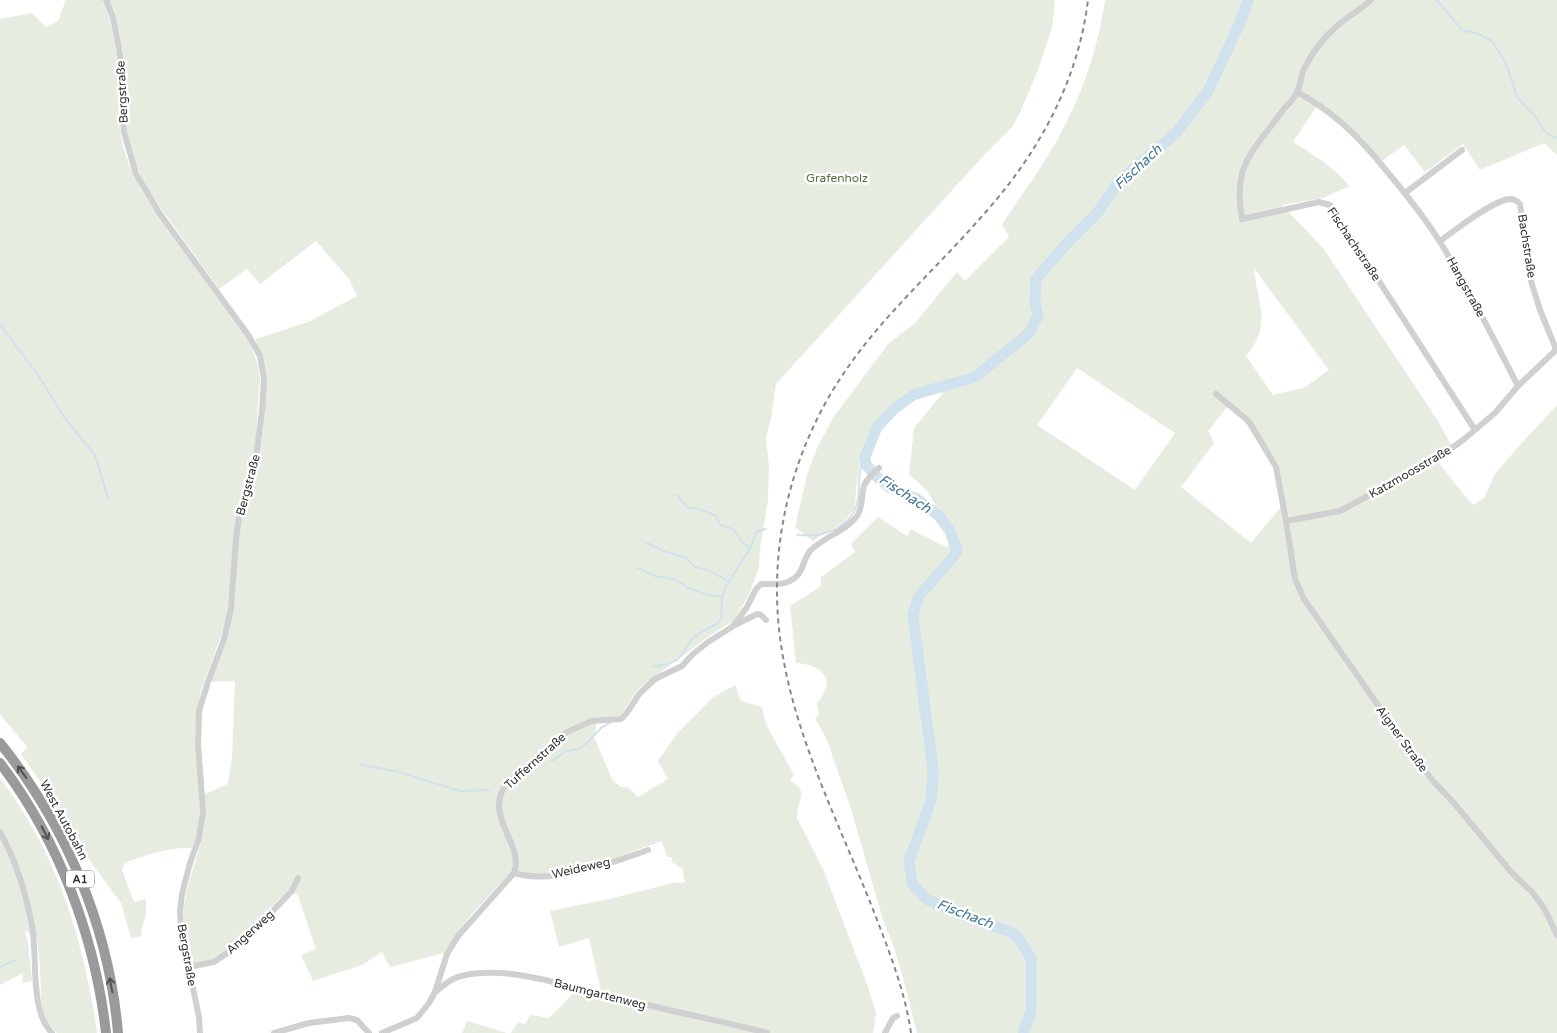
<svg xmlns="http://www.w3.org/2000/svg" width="1557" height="1033" font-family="'Varela Round',sans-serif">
	<rect width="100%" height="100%" fill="#fff"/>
	<!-- green -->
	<path fill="#e6ecdf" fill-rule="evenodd" d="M66,0h37c9,24 15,48 16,74 1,26 -2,53 6,79 10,31 30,58 49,85 25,34 52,69 76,104l8,23 2,13 -4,59 -2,17 -18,64 -5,68 -4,33 -26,72 -4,18 -2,23 5,75 -2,23 -5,18c-25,-1 -45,6 -68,15l-3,7 12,32 12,-3v16l-4,12 -1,9 -9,2h-1l-10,-35 -45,-61 -18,-35 -37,-53 6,-7 -27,-33v-695l32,-6 14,14 12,-6z
		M109,0h946l-3,28 -14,42 -18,43 -8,14 -26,26 -210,231 -5,34 -5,20 3,28 -1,34 -8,49 -1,18 -10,28 -16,26 -24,15 -71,53 -17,26 -24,8 -3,14 19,44 8,6h7l10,10 30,-18 -10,-18 18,-26 36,-37 23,-13 6,16 21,6 4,17 28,51 -4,6c21,10 6,19 7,37l26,51 44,115 9,29 -3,20h-362l7,-11 7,2 5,-9 19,3 20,-20 6,-8 27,5 -13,-57 -30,9 -9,-36 59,-12 64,-16 13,-1 -2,-3 -1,-10 -11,-7v-5h-5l-5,-16c-41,14 -101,42 -144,30l-12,6 -34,37 -16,21 -12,18 -54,14 -8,-15 -20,13 -49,16 -12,-26 15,-6 -18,-54 -10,-4 -63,61 -13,8 -17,4 -5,-2c-4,-21 -9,-41 -5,-62 4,-23 14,-45 18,-68 3,-12 2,-26 2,-38l23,-10 4,-27 3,-76 -25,1 21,-63 4,-22 3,-59 4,-20 15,-54 5,-27 4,-48 -10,-50 52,-17 49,-26 -8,-17 -33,-38 -56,43 -13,-15 -28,20 -69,-96c-12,-21 -22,-44 -24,-68 -3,-24 0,-49 -3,-73 -2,-18 -8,-35 -14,-52z
		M1105,0h452v155l-13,-12 -64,27 -17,-26 -38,28 -21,-27 -22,16 -17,-19 -46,-39 -26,39c20,13 42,25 56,44l-26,12 -41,7 42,44 114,172 13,24 -16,13 33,42 6,5 10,-7 11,-24 24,-28 38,-41v628h-640l-13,-52 -11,-37 -9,-21 -33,-114 -24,-69 -12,-22 4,-3 -2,-12c21,-24 5,-38 -21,-40l-6,-57 31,-20v-9l34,-25 -4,-8 27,-27 29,19 4,-7 36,19 6,-12 -25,-44 -19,-18 5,-46 42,-51 -62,30 -20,18 -13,31 -5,32 -1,20 -11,13 -31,20 -18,-14 12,-52 10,-27 16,-30 55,-74 27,-21 42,-51 8,9 44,-44 -7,-13c23,-34 50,-70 67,-107 18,-37 30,-76 36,-117zM1254,268l75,102 -25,18 -31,7 -27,-39c27,-32 11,-52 8,-88zM1077,368l98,65 -40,57 -98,-65zM1227,407l18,15 29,46 7,39 -30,36 -70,-56 33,-44 -6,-12z
		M0,778c57,76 84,161 97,255h-40c-20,-19 -15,-36 -17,-61 0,-12 -2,-24 -3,-35l-12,-6 3,13 4,37 -10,2 1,-10 -23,12z
		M467,1021l40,12h-45z"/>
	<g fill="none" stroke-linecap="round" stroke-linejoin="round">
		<!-- stream -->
		<path stroke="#cfe2ee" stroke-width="2" d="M1437,0l25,30 14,3 16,8 9,14 7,14 9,28 17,18 12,18 11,5
			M0,324l40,54 24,39 31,38 13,43
			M677,495l10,12 15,3 14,6 4,9 13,4 11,15 6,3
			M797,535c6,0 13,1 20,0 18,-3 39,-16 41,-36 2,-15 -1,-28 7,-42
			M647,543l16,8 23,7 9,9 15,4 19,11
			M638,568l17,8 21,4 13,8 16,6 17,3
			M653,666l14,-2 10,-4 7,-8 6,-11 8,-7 20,-11 3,-5 1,-21 3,-9 26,-41 6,-16 9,-2
			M552,761l14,-10 13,-2 9,-7 13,-14 10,-6
			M361,765l38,7 61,19 29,-1
			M0,967l15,-7"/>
		<!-- river -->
		<path stroke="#cfe2ee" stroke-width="11" d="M1023,1033l8,-22v-53l-12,-19 -8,-7 -46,-16 -39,-17 -14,-16 -3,-22 22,-61 2,-30 -20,-155 6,-19 35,-40 3,-6 -7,-19 -11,-15 -22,-17 -28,-12 -12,-10 -11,-12 -1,-8 12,-30 18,-19 18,-13 62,-18 53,-43 10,-18 -3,-13 1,-24 31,-36 31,-31 20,-30 59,-50 31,-41 31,-66 9,-25"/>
		<!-- minor -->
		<path stroke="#d0d0d0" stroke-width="6" d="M106,0l7,18 6,29 3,25 -1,32 3,28 12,42 24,40 89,122 11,20 4,23 -2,32 -5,39 -5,25 -12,35 -4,29 -5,70 -7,30 -16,43 -9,29 -1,33 5,67 -4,27 -9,25 -8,31 -2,18 1,19 18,86 1,16
			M1371,0c-7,7 -16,12 -24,18 -18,13 -32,30 -42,49 -5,9 -4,18 -8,25 -2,7 -10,13 -14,18 -29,41 -51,53 -41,109l77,-17 11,3 145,225
			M1297,92c36,19 63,46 88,77 20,24 39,47 55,73 29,46 53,96 78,144
			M1405,193l57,-43
			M1440,241c14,-10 53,-41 70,-42 4,0 7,2 10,5l10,74 10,32 16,39
			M1216,394l29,24 5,5 26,44 10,54 9,58 9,20 103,148 26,34 21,22 57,69 21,20 12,16 13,27
			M1286,521l54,-10 95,-51 28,-20 32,-27 23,-27 39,-37
			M735,625l22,-11 4,1 5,5
			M0,832c16,29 26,61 32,94 6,31 -3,84 20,107
			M514,873c42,12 93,-9 134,-23
			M188,967l26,-5 12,-8 30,-29 14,-11 21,-22 7,-14
			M435,992c8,-6 16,-14 26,-16 34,-9 77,2 109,10 29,7 57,14 86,21 37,9 74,16 111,26
			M274,1033l35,-10 40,-5 8,2 12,13
			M382,1033l35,-15 12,-15 6,-11 12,-38 11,-18 56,-63c11,-29 -31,-56 -8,-89l61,-52 25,-11 29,-2 5,-5 14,-21 15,-14 27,-13 10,-11 16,-13 24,-15 15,-20 9,-18 5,-5c8,0 20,1 27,-2 18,-9 12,-18 22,-31 13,-14 35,-19 47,-35 6,-8 4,-20 7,-30 2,-7 9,-12 15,-18
			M885,1033l8,-15 4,-2"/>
		<!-- highway -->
		<path stroke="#9a9a9a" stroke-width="10" d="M0,743c66,82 109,184 118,290
			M0,763c59,78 95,173 106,270"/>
		<!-- rail -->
		<path stroke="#888" stroke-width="2" stroke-dasharray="5 4" stroke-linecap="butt" d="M911,1033c-6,-42 -22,-82 -37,-121 -41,-105 -98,-209 -97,-324 0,-77 25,-155 69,-218 39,-57 92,-103 137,-155 55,-61 95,-133 105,-215"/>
	</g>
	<!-- one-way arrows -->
	<defs><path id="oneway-shaft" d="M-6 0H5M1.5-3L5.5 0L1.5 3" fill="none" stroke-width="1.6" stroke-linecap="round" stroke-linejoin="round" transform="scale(1.25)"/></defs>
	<g stroke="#525252">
		<use href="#oneway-shaft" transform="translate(22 772) rotate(-126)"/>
		<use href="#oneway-shaft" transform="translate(45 833) rotate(63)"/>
		<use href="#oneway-shaft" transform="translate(111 985) rotate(-101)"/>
	</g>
	<g text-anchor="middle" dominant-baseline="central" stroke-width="5" stroke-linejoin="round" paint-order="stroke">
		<!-- shield labels -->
		<rect fill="#fff" stroke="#707070" stroke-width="1" x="66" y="870.5" width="28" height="17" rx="4"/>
		<g font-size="11" font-weight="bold" fill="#333">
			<text x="80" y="879">A1</text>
		</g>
		<!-- street labels -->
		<g font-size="12" fill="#333" stroke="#fff">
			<text transform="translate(122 92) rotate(-93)">Bergstraße</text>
			<text transform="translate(1354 244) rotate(56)">Fischachstraße</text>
			<text transform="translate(1527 246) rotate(81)">Bachstraße</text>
			<text transform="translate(1466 287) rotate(61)">Hangstraße</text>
			<text transform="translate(1410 472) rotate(-30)">Katzmoosstraße</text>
			<text transform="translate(248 485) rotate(-75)">Bergstraße</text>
			<text transform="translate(1402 739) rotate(54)">Aigner Straße</text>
			<text transform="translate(535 761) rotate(-42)">Tuffernstraße</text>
			<text transform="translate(64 820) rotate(62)">West Autobahn</text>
			<text transform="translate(581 868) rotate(-13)">Weideweg</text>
			<text transform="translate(250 932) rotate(-42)">Angerweg</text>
			<text transform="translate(187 955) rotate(80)">Bergstraße</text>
			<text transform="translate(600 994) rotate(14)">Baumgartenweg</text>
		</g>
		<!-- park labels -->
		<g font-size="12" fill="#56703f" stroke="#fff">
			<text x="837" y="178">Grafenholz</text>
		</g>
		<!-- water labels -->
		<g font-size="14" font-style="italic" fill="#3f7597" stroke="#fff">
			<text transform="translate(1138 167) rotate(-43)">Fischach</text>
			<text transform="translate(905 494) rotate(33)">Fischach</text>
			<text transform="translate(965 914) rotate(21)">Fischach</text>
		</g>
	</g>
</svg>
